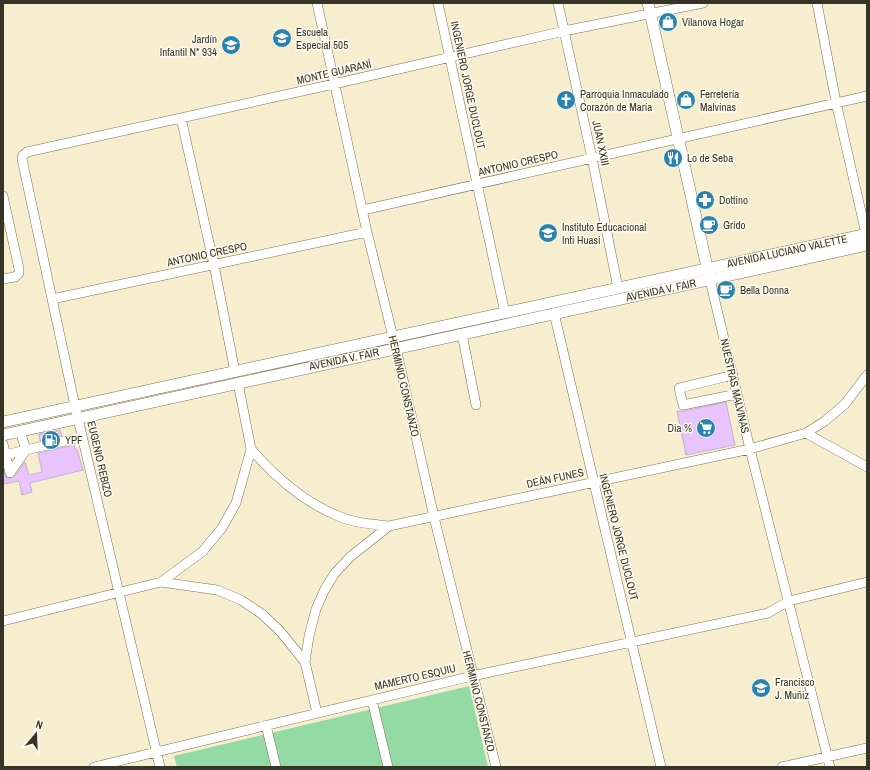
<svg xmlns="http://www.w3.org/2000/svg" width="870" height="770" font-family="'Archivo Narrow',sans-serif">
	<rect width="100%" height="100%" fill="#f7eed0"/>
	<!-- green -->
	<path fill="#93daa5" d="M469,686l19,81h-311l-3,-11z"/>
	<!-- building -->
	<path fill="#e9c3fc" stroke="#c4b3cd" d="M726,402l9,43 -49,10 -9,-44h7z
		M60,430l2,6 -22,5 -1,-7z
		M74,445l1,4h2l6,21 -53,13 2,9 -10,3 -3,-14 -16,3v-14l3,7 3,2 6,-3 10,-14 4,13 13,-3 -4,-19z"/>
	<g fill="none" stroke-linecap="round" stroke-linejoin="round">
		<!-- minor casing -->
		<g stroke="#797157" stroke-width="10">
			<path id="minor" d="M317,3l50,229 26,105
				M438,3l67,310
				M558,3l34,155 26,130
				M817,3l19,99 30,132
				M181,118l33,147 21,107
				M3,196l16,73v4l-4,4 -12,2
				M363,210l504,-114
				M710,280l40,169 80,318
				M52,299l315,-67
				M554,313l107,454
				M462,334l14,71
				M396,348l38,169 62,250
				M733,375l-54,13 4,17 54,-11
				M20,431l6,19 56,-13
				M806,433l61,34
				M3,444l7,29 16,-23
				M251,449c24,28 53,53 87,67 16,7 34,8 51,10l361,-77 56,-16 19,-12 20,-17 22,-29
				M5,455l21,-5
				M161,582l41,-30 20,-24 14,-25 15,-54 -13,-66
				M3,621l158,-39 56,8 24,10 21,14 18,17 25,31
				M372,700l16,67
				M317,713l-12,-51 4,-26 7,-27 9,-20 10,-16 15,-16 39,-31
				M266,725l10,42
				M94,767l378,-91 296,-63 21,-12 78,-19
				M160,767l-85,-361 -53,-247 1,-4 4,-3 307,-68 230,-53 139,-28
				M782,767l85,-19"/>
		</g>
		<!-- major casing -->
		<g stroke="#797157" stroke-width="12">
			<path id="major" d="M648,3l61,273
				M3,422l864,-188
				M3,435l864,-190"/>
		</g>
		<!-- minor -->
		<use href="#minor" stroke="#fff" stroke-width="9"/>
		<!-- major -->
		<use href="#major" stroke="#fff" stroke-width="11"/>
	</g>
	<!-- icons -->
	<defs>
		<g id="shop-disc" transform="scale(1)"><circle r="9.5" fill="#2883b1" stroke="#fffbef"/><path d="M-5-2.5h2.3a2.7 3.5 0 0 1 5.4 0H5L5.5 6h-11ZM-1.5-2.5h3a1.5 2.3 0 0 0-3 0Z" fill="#fff"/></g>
		<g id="school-disc" transform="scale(1)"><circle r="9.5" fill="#2883b1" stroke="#fffbef"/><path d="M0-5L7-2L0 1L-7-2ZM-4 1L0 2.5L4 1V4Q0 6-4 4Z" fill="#fff"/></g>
		<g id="church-disc" transform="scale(1)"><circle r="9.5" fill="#2883b1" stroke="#fffbef"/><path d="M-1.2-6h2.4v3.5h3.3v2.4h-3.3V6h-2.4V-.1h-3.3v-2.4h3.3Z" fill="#fff"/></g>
		<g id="restaurant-disc" transform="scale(1)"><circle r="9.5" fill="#2883b1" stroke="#fffbef"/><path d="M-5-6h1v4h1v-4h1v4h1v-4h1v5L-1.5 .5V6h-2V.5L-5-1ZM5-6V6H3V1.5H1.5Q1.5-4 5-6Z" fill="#fff"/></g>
		<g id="pharmacy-disc" transform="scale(1)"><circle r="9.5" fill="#2883b1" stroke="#fffbef"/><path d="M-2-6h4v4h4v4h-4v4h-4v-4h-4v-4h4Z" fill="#fff"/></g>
		<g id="cafe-disc" transform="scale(1)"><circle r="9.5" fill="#2883b1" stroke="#fffbef"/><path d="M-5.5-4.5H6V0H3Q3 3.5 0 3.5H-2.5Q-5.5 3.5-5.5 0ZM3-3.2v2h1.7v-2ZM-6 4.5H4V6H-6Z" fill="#fff"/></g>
		<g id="supermarket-disc" transform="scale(1)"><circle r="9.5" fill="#2883b1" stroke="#fffbef"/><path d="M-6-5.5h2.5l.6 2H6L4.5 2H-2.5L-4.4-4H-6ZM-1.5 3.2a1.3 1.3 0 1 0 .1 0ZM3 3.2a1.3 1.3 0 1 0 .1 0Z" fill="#fff"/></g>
		<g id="fuel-disc" transform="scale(1)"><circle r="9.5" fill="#2883b1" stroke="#fffbef"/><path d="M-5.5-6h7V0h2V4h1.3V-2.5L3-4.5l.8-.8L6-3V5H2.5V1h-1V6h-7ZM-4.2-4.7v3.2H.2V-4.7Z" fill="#fff"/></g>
	</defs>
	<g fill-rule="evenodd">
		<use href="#shop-disc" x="668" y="22"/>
		<use href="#school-disc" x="282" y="38"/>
		<use href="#school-disc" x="231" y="45"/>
		<use href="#church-disc" x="566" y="100"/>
		<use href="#shop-disc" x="686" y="100"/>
		<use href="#restaurant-disc" x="673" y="158"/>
		<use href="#pharmacy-disc" x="705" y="200"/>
		<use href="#cafe-disc" x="709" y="225"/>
		<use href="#school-disc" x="548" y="233"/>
		<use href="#cafe-disc" x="726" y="290"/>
		<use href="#supermarket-disc" x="706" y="428"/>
		<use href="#fuel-disc" x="51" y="440"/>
		<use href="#school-disc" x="761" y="688"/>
	</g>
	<g text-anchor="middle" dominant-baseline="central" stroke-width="3" stroke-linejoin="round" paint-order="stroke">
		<!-- poi labels -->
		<g font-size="11" fill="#363327" stroke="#fffbef" text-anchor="start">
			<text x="682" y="22">Vilanova Hogar</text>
			<text x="296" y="32">Escuela<tspan x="296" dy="13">Especial 505</tspan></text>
			<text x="217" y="39" text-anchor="end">Jardín<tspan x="217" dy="13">Infantil N* 934</tspan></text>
			<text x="580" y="94">Parroquia Inmaculado<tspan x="580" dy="13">Corazón de María</tspan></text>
			<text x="700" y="94">Ferretería<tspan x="700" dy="13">Malvinas</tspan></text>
			<text x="687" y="158">Lo de Seba</text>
			<text x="719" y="200">Dottino</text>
			<text x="723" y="225">Grido</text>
			<text x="562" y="227">Instituto Educacional<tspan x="562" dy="13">Inti Huasi</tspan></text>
			<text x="740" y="290">Bella Donna</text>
			<text x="692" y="428" text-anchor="end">Dia %</text>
			<text x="65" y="440">YPF</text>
			<text x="775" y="682">Francisco<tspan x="775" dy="13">J. Muñiz</tspan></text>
		</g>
		<!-- street labels -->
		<g font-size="11" fill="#363327" stroke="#fffbef">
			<text transform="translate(334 72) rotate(-13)">MONTE GUARANÍ</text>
			<text transform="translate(468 85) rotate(78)">INGENIERO JORGE DUCLOUT</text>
			<text transform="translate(601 143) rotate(78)">JUAN XXIII</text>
			<text transform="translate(518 163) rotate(-13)">ANTONIO CRESPO</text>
			<text transform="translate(787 251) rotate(-12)">AVENIDA LUCIANO VALETTE</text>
			<text transform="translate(207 254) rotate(-12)">ANTONIO CRESPO</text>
			<text transform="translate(661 290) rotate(-12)">AVENIDA V. FAIR</text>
			<text transform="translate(344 359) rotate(-12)">AVENIDA V. FAIR</text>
			<text transform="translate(404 386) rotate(77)">HERMINIO CONSTANZO</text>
			<text transform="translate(735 386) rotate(77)">NUESTRAS MALVINAS</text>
			<text transform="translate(100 459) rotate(77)">EUGENIO REBIZO</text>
			<text transform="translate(555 478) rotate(-12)">DEÁN FUNES</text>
			<text transform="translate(619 537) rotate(76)">INGENIERO JORGE DUCLOUT</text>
			<text transform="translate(415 677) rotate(-13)">MAMERTO ESQUIU</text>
			<text transform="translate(479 701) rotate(76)">HERMINIO CONSTANZO</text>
		</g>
	</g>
	<!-- border -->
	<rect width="870" height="770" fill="none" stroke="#363327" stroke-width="8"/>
	<!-- north arrow -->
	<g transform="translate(36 734) rotate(19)" stroke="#fffbef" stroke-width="3" paint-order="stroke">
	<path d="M0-3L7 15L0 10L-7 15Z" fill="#363327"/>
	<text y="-6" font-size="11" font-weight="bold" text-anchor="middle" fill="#363327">N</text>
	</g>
</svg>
